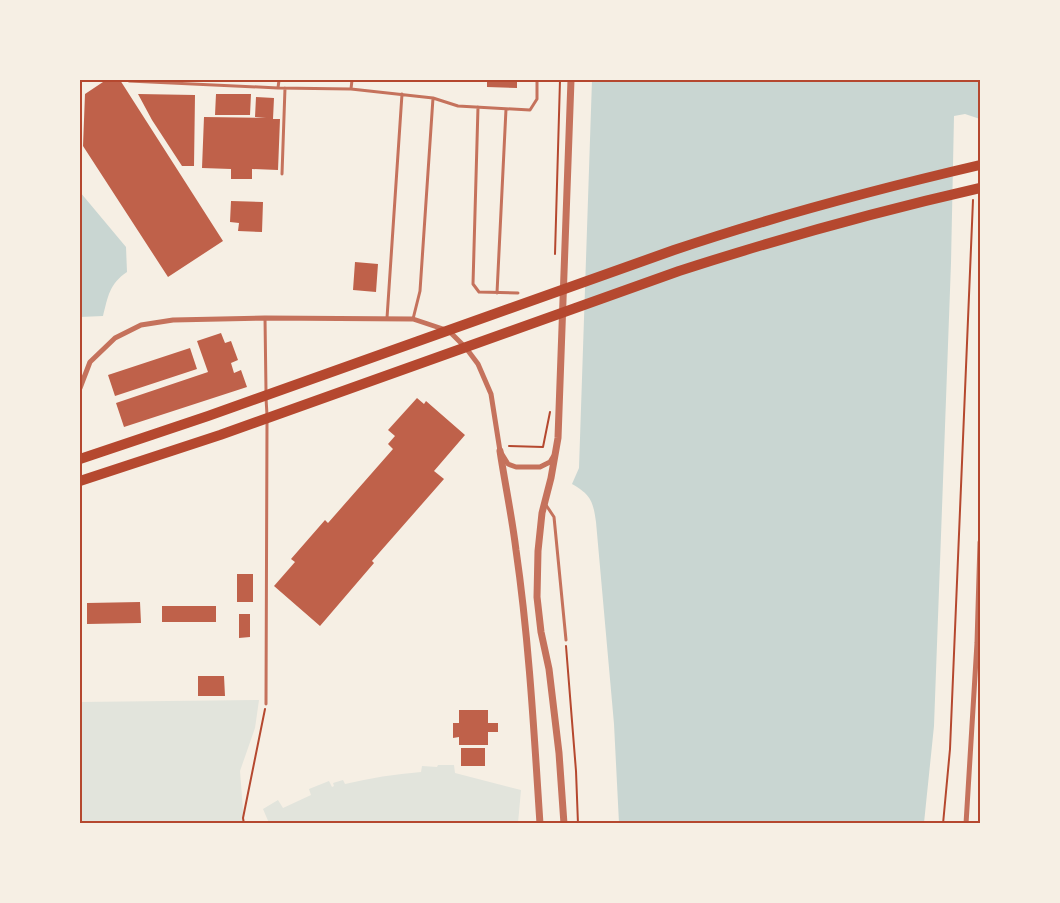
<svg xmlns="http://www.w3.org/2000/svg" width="1060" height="903" font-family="'Work Sans',sans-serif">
	<rect width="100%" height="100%" fill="#f6efe4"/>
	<!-- green -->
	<path fill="#e2e4dc" d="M259,700l-4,28 -15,43 4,52h-164v-121z
		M438,765h16l1,8 66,17 -3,33h-249l-6,-14 15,-9 5,8 28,-13 -2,-6 20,-8 3,6 2,-1 -1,-3 10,-3 2,4c25,-6 50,-10 76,-12l1,-6 15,1z"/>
	<!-- water -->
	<path fill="#c9d6d2" d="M592,80h388v39l-15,-5 -11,2 -3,147 -17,463 -10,97h-305l-5,-99 -18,-202c-3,-21 -5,-27 -24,-38l7,-16z
		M80,192l46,55 1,25c-18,12 -19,25 -24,44l-23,1z"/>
	<!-- building -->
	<path fill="#bf614a" d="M106,80h14l103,161 -55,36 -85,-131 2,-52z
		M487,80h30v8l-30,-1z
		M138,94l57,1 -1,71h-12l-30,-46z
		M216,94h35l-1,21h-35z
		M256,97l18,1 -1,21h7l-2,51 -26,-1v10h-21v-10l-29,-1 2,-51 62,1 -11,-1z
		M231,201l32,1 -1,30 -24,-1 1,-8 -9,-1z
		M355,262l23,2 -2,28 -23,-2z
		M221,333l4,10 6,-2 7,19 -7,3 3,10 7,-3 6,17 -123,40 -8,-24 92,-31 -11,-31z
		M190,348l7,21 -82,27 -7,-21z
		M417,398l7,6 2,-3 39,34 -31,36 10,8 -72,82 2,2 -54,63 -46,-40 21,-24 -4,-3 34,-39 3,3 65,-74 -5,-5 7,-8 -7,-6z
		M237,574h16v28h-16z
		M140,602l1,21 -54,1v-21z
		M162,606h54v16h-54z
		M239,614h11v23l-11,1z
		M198,676h26l1,20h-27z
		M459,710h29v13h10v9h-10v13h-29v-8l-6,1v-15h6z
		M461,748h24v18h-24z"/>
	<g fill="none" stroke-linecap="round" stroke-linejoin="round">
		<!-- path -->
		<path stroke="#b5482f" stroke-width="2" d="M555,254l5,-174
			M509,446l34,1 7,-35
			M566,646l10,125 2,53
			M244,824l-1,-6 22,-109
			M943,824l7,-75 23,-549"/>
		<!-- service -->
		<path stroke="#c5725c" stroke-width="3" d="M128,80l1,1 149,7 73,1 82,9 -13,193 -7,28
			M278,88l1,-8
			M351,89l1,-9
			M433,98l25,8 72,4 7,-11v-19
			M478,107l-5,177 6,8 39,1
			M282,174l3,-86
			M497,293l9,-184
			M265,318l1,73
			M387,318l15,-224
			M266,398l1,17
			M546,505l8,12 12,123
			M266,704l1,-282"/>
		<!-- minor -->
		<path stroke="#c5725c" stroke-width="5" d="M80,388l10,-26 25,-24 26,-13 32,-5 92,-2 148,1 36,12 17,17 12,16 13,30 9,57 8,13 8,3h24l10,-5 3,-5
			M966,824l11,-181 3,-101"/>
		<!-- tertiary -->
		<path stroke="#c5725c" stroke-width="7" d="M500,451c5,33 12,66 16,99 13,90 18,182 24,274
			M564,824l-5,-71 -10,-84 -8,-37 -4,-35 1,-46 4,-38 9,-35 7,-40 13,-358"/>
		<!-- motorway -->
		<path stroke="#b5482f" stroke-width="10" d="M80,459l128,-43 466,-166c101,-34 203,-61 306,-85
			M80,481l140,-46 459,-164c99,-32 200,-60 301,-83"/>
	</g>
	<!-- border -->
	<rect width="1060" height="903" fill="none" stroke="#f6efe4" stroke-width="162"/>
	<rect x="81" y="81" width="898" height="741" fill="none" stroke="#b5482f" stroke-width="2"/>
</svg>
